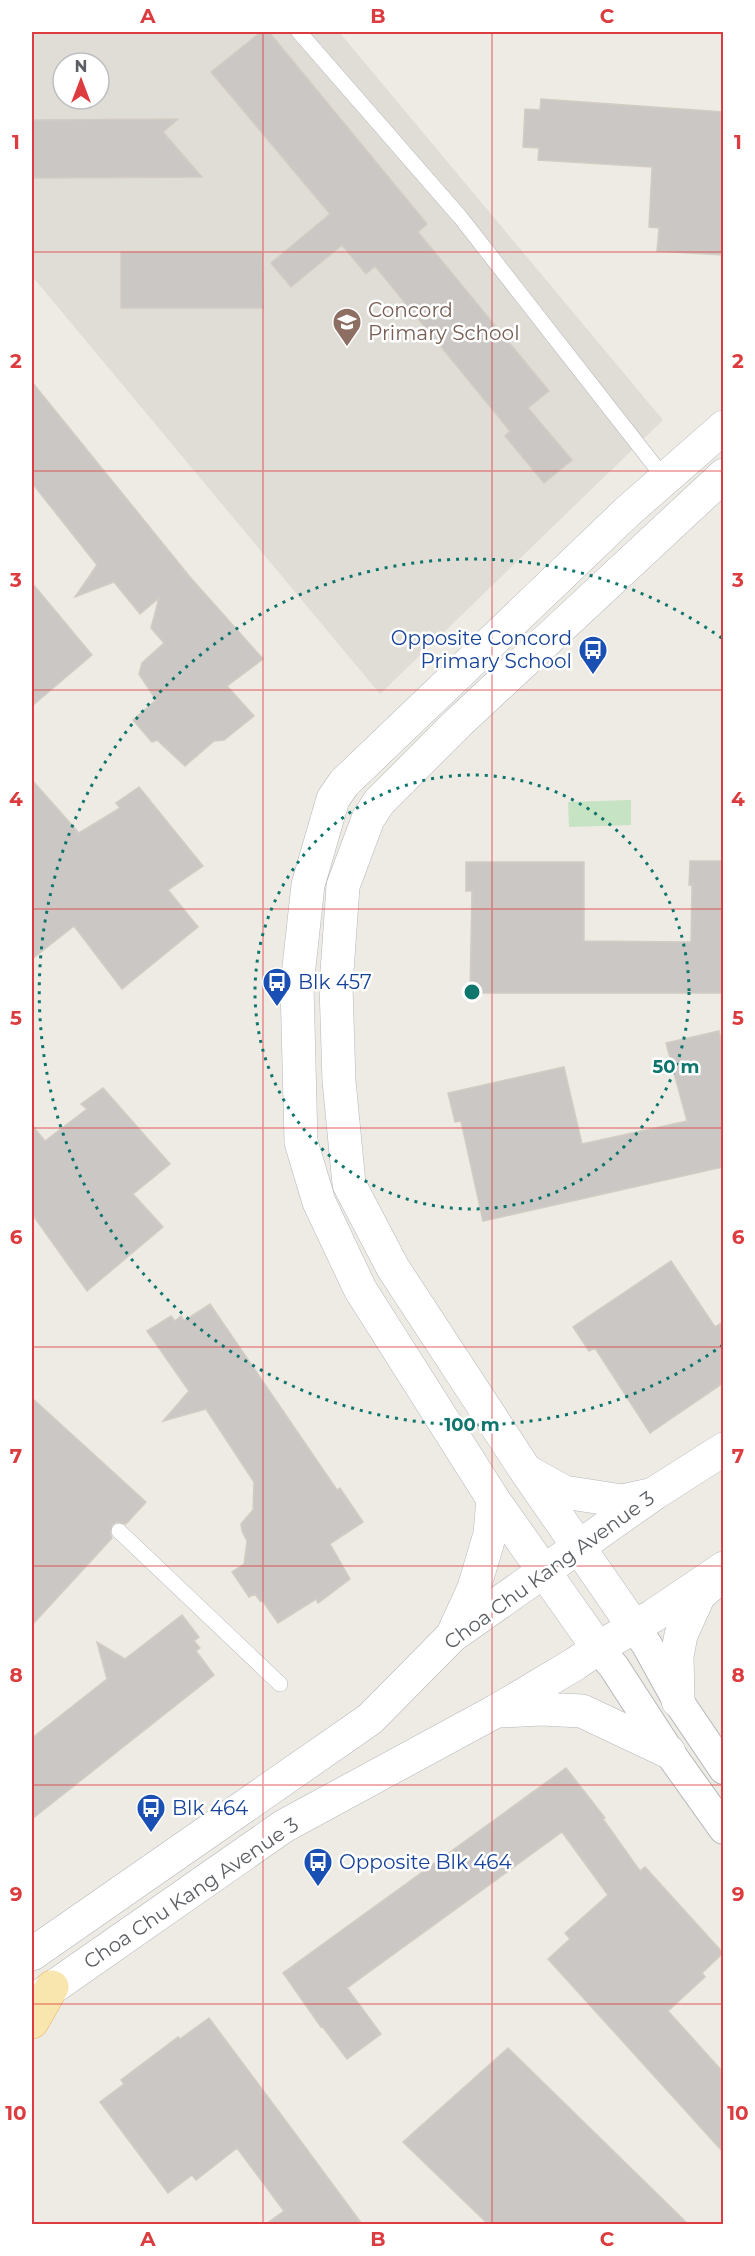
<svg xmlns="http://www.w3.org/2000/svg" width="755" height="2256" font-family="Montserrat,sans-serif">
	<rect width="100%" height="100%" fill="#eeebe4"/>
	<!-- education -->
	<path fill="#e0dcd6" fill-rule="evenodd" d="M32,32h307l324,388 -283,274 -348,-418zM63,63h36v36h-36z"/>
	<!-- green -->
	<path fill="#c6e3c3" d="M631,800v25l-62,2 -1,-25z"/>
	<!-- building -->
	<path fill="#cbc7c4" stroke="#d2ccc3" stroke-width="1.5" d="M261,32h8l158,192 -9,8 131,159 -21,17 44,52 -28,23 -39,-47 5,-5 -135,-165 -9,8 -24,-29 -51,42 -20,-24 59,-49 -119,-142z
		M541,99l182,13v143l-66,-4 2,-23 -10,-1 3,-60 -114,-7 1,-12 -16,-1 2,-38 15,1z
		M178,119l-15,13 39,45 -170,1v-58z
		M121,252h141l1,56h-142z
		M32,382l158,195 73,82 -36,27 27,30 -30,24 -10,1 -29,25 -28,-26 -5,2 -19,-22 23,-20 -17,-26 3,-11 22,-20 -13,-15 8,-30 -19,16 -26,-32 -39,15 22,-32 -65,-82z
		M32,583l60,72 -60,51z
		M32,780l47,53 41,-25 -4,-5 23,-16 64,79 -35,24 30,37 -76,62 -48,-63 -42,33z
		M690,861h33v132h-253l2,-102h-6v-29h118v79l107,1 1,-57h-3z
		M719,1031l4,20v116l-240,54 -22,-100 -6,1 -7,-29 116,-26 18,77 105,-23 -21,-78z
		M103,1088l67,76 -37,30 30,33 -76,64 -55,-77v-89l13,16 42,-32 -6,-5z
		M671,1261l44,66 8,-5v61l-73,50 -55,-85 -6,3 -16,-24z
		M210,1304l127,186 3,-2 23,34 -33,22 20,35 -32,24 -2,-4 -38,24 -16,-23 -2,1 -5,-7 -6,3 -17,-25 12,-8 3,-23 -5,-10 -1,-7 12,-14 1,-28 -48,-73 -43,12 26,-30 -42,-60 24,-15 4,5 6,-5 3,5z
		M32,1398l114,104 -20,22 -9,-2 -5,3 -2,8 2,5 -80,87z
		M182,1615l17,22 -5,4 6,7 -4,3 18,24 -182,144v-81l75,-59 -10,-37 28,17z
		M566,1768l39,50 -2,1 37,52 5,-4 78,86 -21,20 3,4 -37,34 55,61v80l-175,-193 22,-20 -5,-6 43,-38 -46,-63 -215,156 34,46 -34,25 -25,-33 -1,1 -38,-54z
		M209,2018l85,114 68,92h-96l18,-13 -47,-63 -41,32 -4,-5 -24,18 -68,-91 24,-18 -3,-4 57,-43 2,2z
		M508,2048l180,176h-200l-85,-82z"/>
	<g fill="none" stroke-linecap="round" stroke-linejoin="round">
		<!-- service casing -->
		<g stroke="#b5b7ba" stroke-width="16">
			<path id="service" d="M299,32l162,186 204,261
				M119,1531l161,153"/>
		</g>
		<!-- minor casing -->
		<g stroke="#b5b7ba" stroke-width="32">
			<path id="minor" d="M634,1627l13,18 31,56 46,68
				M598,1648l16,19 55,85 55,77"/>
		</g>
		<!-- tertiary casing -->
		<g stroke="#b5b7ba" stroke-width="34">
			<path id="tertiary" d="M530,1473l34,19 58,9 27,-6
				M634,1627l-108,-156 -133,-203 -44,-84 -10,-103 -3,-95 7,-100 25,-67 11,-17 79,-79 266,-248
				M452,1636l22,-48 16,-54 3,-35
				M598,1648l-105,-149 -133,-210 -41,-87 -18,-60 -4,-157 11,-100 25,-86 11,-16 283,-271 97,-85
				M678,1701l-1,-45 4,-21 18,-40 14,-12
				M500,1711l41,-2 41,2 87,41
				M32,1954l338,-235 82,-83 203,-143 69,-44
				M32,2002l252,-176 212,-115 79,-47 23,-16 55,-32 71,-48"/>
		</g>
		<!-- primary casing -->
		<g stroke="#e7b564" stroke-width="34">
			<path id="primary" d="M32,2022l20,-35"/>
		</g>
		<!-- service -->
		<use href="#service" stroke="#fff" stroke-width="15"/>
		<!-- minor -->
		<use href="#minor" stroke="#fff" stroke-width="30"/>
		<!-- tertiary -->
		<use href="#tertiary" stroke="#fff" stroke-width="33"/>
		<!-- primary -->
		<use href="#primary" stroke="#f9e5ae" stroke-width="33"/>
	</g>
	<!-- grid -->
	<path fill="none" stroke="#dc3c3f" stroke-width="1.5" stroke-opacity="0.55" d="M263,32v2192M492,32v2192M32,252h692M32,471h692M32,690h692M32,909h692M32,1128h692M32,1347h692M32,1566h692M32,1785h692M32,2004h692"/>
	<!-- distance rings -->
	<g fill="none" stroke="#0f766e" stroke-width="3" stroke-dasharray="3 6">
		<circle cx="472" cy="992" r="217"/>
		<path d="M723 1345A433 433 0 1 1 723 639"/>
	</g>
	<!-- icons -->
	<defs>
		<g id="school-pin" transform="scale(1.5)"><path d="M0 17L-7.5 6A9.5 9.5 0 1 1 7.5 6Z" fill="#8d6e63" stroke="#fff"/><path d="M0-5L7-2L0 1L-7-2ZM-4 1L0 2.5L4 1V4Q0 6-4 4Z" fill="#fff"/></g>
		<g id="bus-pin" transform="scale(1.5)"><path d="M0 17L-7.5 6A9.5 9.5 0 1 1 7.5 6Z" fill="#1a4fb4" stroke="#fff"/><path d="M-5-6H5V4H4V6H2V4H-2V6H-4V4H-5ZM-3.5-4V0h7V-4ZM-3.5 1.2v1.5H-2V1.2ZM2 1.2v1.5H3.5V1.2Z" fill="#fff"/></g>
	</defs>
	<g fill-rule="evenodd">
		<use href="#school-pin" x="347" y="322"/>
		<use href="#bus-pin" x="593" y="650"/>
		<use href="#bus-pin" x="277" y="982"/>
		<use href="#bus-pin" x="151" y="1808"/>
		<use href="#bus-pin" x="318" y="1862"/>
	</g>
	<g text-anchor="middle" dominant-baseline="central" stroke-width="5" stroke-linejoin="round" paint-order="stroke">
		<!-- education labels -->
		<g font-size="20" fill="#785e54" stroke="#fff" text-anchor="start">
			<text x="368" y="310">Concord<tspan x="368" dy="23">Primary School</tspan></text>
		</g>
		<!-- transit labels -->
		<g font-size="20" fill="#164399" stroke="#fff" text-anchor="start">
			<text x="572" y="638" text-anchor="end">Opposite Concord<tspan x="572" dy="23">Primary School</tspan></text>
			<text x="298" y="982">Blk 457</text>
			<text x="172" y="1808">Blk 464</text>
			<text x="339" y="1862">Opposite Blk 464</text>
		</g>
		<!-- street labels -->
		<g font-size="20" fill="#5c6064" stroke="#fff">
			<text transform="translate(549 1570) rotate(-36)">Choa Chu Kang Avenue 3</text>
			<text transform="translate(191 1893) rotate(-34)">Choa Chu Kang Avenue 3</text>
		</g>
	</g>
	<circle cx="472" cy="992" r="9" fill="#0f766e" stroke="#fff" stroke-width="3"/>
	<g font-size="18" text-anchor="middle" font-weight="bold" fill="#0f766e" stroke="#fff" stroke-width="5" stroke-linejoin="round" paint-order="stroke">
		<text x="676" y="1073">50 m</text>
		<text x="472" y="1431">100 m</text>
	</g>
	<!-- border -->
	<rect width="755" height="2256" fill="none" stroke="#ffffff" stroke-width="66"/>
	<!-- north arrow -->
	<g transform="translate(81 81)"><circle r="28" fill="#ffffff" stroke="#bebfc1" stroke-width="1.5"/>
	<path d="M0-4.5L10 22L0 15L-10 22Z" fill="#dc3c3f"/>
	<text y="-9" font-size="16" font-weight="bold" text-anchor="middle" fill="#5c6064">N</text>
	</g>
	<rect x="33" y="33" width="689" height="2190" fill="none" stroke="#dc3c3f" stroke-width="2"/>
	<g font-size="20" text-anchor="middle" font-weight="bold" fill="#dc3c3f">
		<text x="148" y="23">A</text>
		<text x="378" y="23">B</text>
		<text x="607" y="23">C</text>
		<text x="16" y="149">1</text>
		<text x="738" y="149">1</text>
		<text x="16" y="368">2</text>
		<text x="738" y="368">2</text>
		<text x="16" y="587">3</text>
		<text x="738" y="587">3</text>
		<text x="16" y="806">4</text>
		<text x="738" y="806">4</text>
		<text x="16" y="1025">5</text>
		<text x="738" y="1025">5</text>
		<text x="16" y="1244">6</text>
		<text x="738" y="1244">6</text>
		<text x="16" y="1463">7</text>
		<text x="738" y="1463">7</text>
		<text x="16" y="1682">8</text>
		<text x="738" y="1682">8</text>
		<text x="16" y="1901">9</text>
		<text x="738" y="1901">9</text>
		<text x="16" y="2120">10</text>
		<text x="738" y="2120">10</text>
		<text x="148" y="2246">A</text>
		<text x="378" y="2246">B</text>
		<text x="607" y="2246">C</text>
	</g>
</svg>
